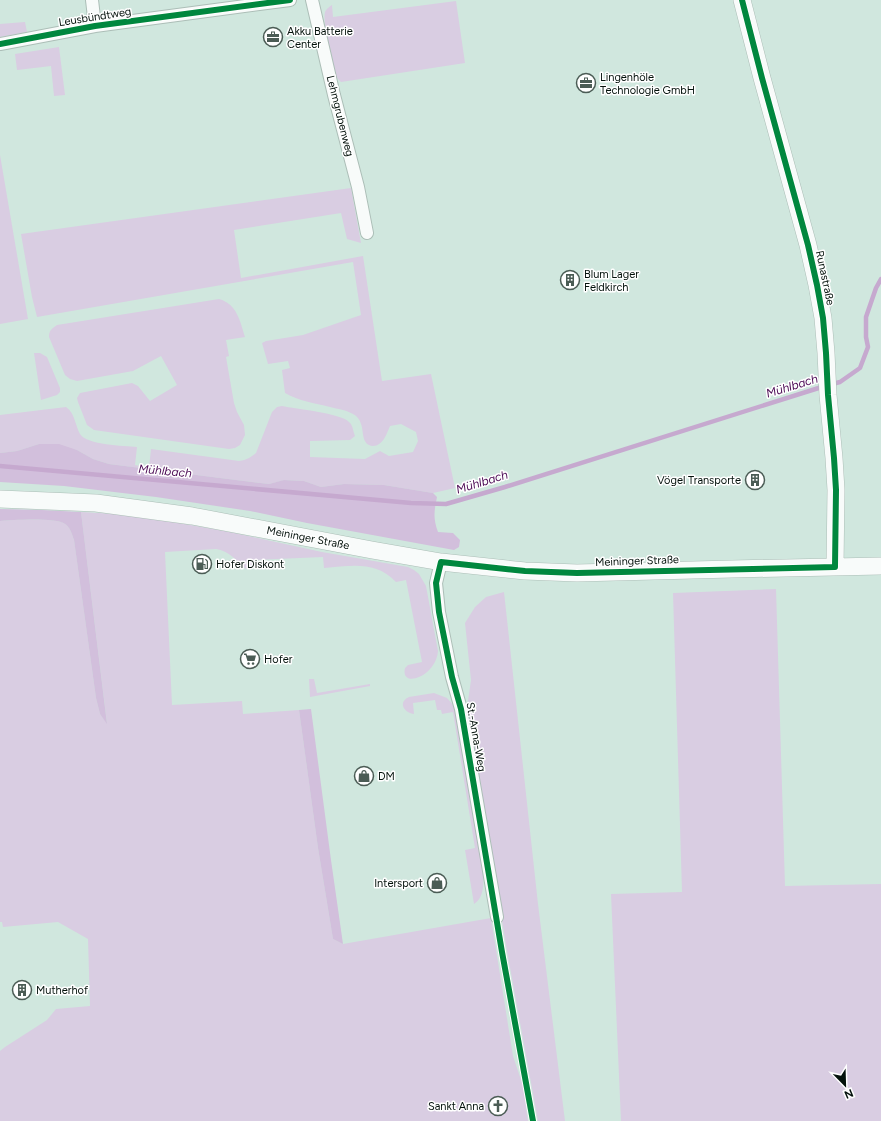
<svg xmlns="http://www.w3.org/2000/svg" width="881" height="1121" font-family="Figtree,sans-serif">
	<rect width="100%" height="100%" fill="#d0e7de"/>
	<!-- green -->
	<path fill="#d9cde2" d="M456,1l9,62 -124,19 -5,-5c-2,-12 -14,-55 -11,-65 1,-3 4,-5 7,-7l1,12z
		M25,22l2,10 -27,5v-13z
		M59,47l6,48 -11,1 -3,-30 -34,4 -2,-16z
		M0,155l28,164 -28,5z
		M351,188l10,55 -14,-4 -6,-26 -107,17 7,48 122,-22 19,125 49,-7 24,114 -22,5 -49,-8 -40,-1 -23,3 -17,-6 -19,-1 -16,4 -160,-20 -16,-5 -16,-9 -38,-6 -22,7 -17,2v-38l66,-8c9,6 9,18 14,27 7,11 44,12 57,13l-2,18 14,3 2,-19 88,12c8,-1 12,-4 17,-8l16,-41 5,-5 5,-1c13,3 59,7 67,16 4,3 4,9 6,14l-5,4 -40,1v16l55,2 15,-8 9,5 24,-4 5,-11 -2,-9 -15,-8 -11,2c-3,7 -7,20 -17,20 -12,-1 -9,-15 -12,-22 -1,-4 -4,-8 -8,-10 -7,-4 -15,-5 -23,-7 -16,-4 -31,-6 -45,-14l-3,-23 8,-2 -2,-7 -20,3 -6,-21 4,-2 37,-6 58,-20 -8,-53 -316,55 -5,-20 -11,-63z
		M219,299c18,5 21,22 26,38l-19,3 3,16 -3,1 8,46 3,9 7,13 1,10 -5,10 -5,3 -6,1 -135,-19 -7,-5 -9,-23 -1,-4 3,-5 52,-10 6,3 12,15 27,-16 -16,-29 -28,15 -56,10 -7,-2 -5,-4 -16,-38c0,-6 2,-8 8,-12z
		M34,353h6l7,4 13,31v4l-3,3 -16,5z
		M81,512l35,2 46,6 68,12 92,20 86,15 6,3 5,4 7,12 12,65c-2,26 -38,38 -33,17l3,-3 14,-3 -16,-82 -10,2c-21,-22 -45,-16 -72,-14l-1,-11 -71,3v9h-6c-9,-8 -17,-18 -30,-20l-51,3 7,153 70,-4 1,13 56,-4 19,138 15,91 10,5 148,-26 22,138 10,30 5,35h-528v-70l5,-4 42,-27 9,-11 34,-3 -2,-67 -30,-17 -55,5 -1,-5h-2v-401c12,-1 56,-4 65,3 5,3 7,10 9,16l22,158 4,16 7,9z
		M776,589l9,297 96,-2v237h-260l-10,-227 71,-2 -9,-299z
		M504,592l34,312 27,217h-27l-31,-170 -40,-243 4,-28 -6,-57 10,-16 11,-10z
		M309,679h5l3,14 53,-9v2l-60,11z
		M434,693l13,5 8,9 28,165c1,11 1,26 -9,32l-9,-54 10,-2 -22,-136 -11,2 -1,-4h-4l-2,-10 -22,3 1,11c-11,-2 -16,-12 -5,-17z"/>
	<!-- forest -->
	<path fill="#d2bfdc" d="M39,444h20l18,6 16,9 16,5 160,20 15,-4 20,1 17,6 23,-3 40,1 49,8 4,4c-3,15 -4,21 1,35l15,1 7,7 -1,7 -5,3 -147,-27 -57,-12 -94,-14 -92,-11 -64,-4v-29l17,-2z
		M0,509l42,1 39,2 26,212 -7,-10 -4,-16 -22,-158c-2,-6 -4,-13 -9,-16 -9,-7 -53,-4 -65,-3z
		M311,709l20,151 12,84 -10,-5 -15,-91 -19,-138z"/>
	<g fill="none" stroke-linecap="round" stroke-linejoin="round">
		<!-- stream -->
		<path stroke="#c6a9cf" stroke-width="4.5" d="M832,384l8,-2 20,-14 8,-21 -2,-10v-20l10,-29 5,-9
			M0,466l411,37 35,1 59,-17 320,-101"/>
		<!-- street casing -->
		<g stroke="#acbeb7" stroke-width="14">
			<path id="street" d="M92,0l3,26
				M312,0l22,95 24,92 9,46
				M0,44l95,-18 195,-26
				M441,562l-5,21 3,29 13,65 9,32 36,208"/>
		</g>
		<!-- secondary casing -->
		<g stroke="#acbeb7" stroke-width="18">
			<path id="secondary" d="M742,0l20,78 46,167 9,40 6,33 3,35 2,42 6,63 2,32 -1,77
				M0,499l96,4 96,13 180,34 69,12 84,9 52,2 155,-4 149,-3"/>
		</g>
		<!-- street -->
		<use href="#street" stroke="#f8fbfa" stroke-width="12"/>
		<!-- secondary -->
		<use href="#secondary" stroke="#f8fbfa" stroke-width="17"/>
		<!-- cycleway casing -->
		<g stroke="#fff" stroke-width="8">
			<path id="cycleway" d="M0,44l95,-18 195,-26
				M533,1121l-31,-169 -41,-243 -9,-32 -13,-65 -3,-29 5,-21 84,9 52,2 258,-6 1,-77 -2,-32 -6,-63 -2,-42 -3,-35 -6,-33 -9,-40 -46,-167 -20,-78"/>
		</g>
		<!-- cycleway -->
		<use href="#cycleway" stroke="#00873e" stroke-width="6"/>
	</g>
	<!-- icons -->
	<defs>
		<g id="office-ring" transform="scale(1)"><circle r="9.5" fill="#fff" stroke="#4b5c55" stroke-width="1.5"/><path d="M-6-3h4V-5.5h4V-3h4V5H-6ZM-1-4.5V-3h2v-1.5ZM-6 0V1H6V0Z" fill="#4b5c55"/></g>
		<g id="building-ring" transform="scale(1)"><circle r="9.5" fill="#fff" stroke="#4b5c55" stroke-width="1.5"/><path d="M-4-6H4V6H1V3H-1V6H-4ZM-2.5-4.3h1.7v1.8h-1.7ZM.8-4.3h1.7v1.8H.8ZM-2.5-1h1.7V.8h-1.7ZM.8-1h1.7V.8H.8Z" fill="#4b5c55"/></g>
		<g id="fuel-ring" transform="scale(1)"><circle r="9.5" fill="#fff" stroke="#4b5c55" stroke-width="1.5"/><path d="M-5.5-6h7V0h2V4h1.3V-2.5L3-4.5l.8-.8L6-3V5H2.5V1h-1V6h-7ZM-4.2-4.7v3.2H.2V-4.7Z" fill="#4b5c55"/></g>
		<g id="supermarket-ring" transform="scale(1)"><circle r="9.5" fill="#fff" stroke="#4b5c55" stroke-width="1.5"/><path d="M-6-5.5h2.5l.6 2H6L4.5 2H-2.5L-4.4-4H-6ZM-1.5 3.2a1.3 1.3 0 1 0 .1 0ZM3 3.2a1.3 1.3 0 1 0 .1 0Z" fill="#4b5c55"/></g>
		<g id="shop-ring" transform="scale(1)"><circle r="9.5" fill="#fff" stroke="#4b5c55" stroke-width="1.5"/><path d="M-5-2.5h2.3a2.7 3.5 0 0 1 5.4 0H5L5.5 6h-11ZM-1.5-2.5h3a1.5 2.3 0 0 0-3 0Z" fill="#4b5c55"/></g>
		<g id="church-ring" transform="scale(1)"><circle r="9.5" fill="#fff" stroke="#4b5c55" stroke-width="1.5"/><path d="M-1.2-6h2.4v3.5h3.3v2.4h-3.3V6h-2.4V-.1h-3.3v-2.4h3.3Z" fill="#4b5c55"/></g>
	</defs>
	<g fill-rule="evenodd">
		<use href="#office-ring" x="273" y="37"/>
		<use href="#office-ring" x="586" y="83"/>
		<use href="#building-ring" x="570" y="280"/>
		<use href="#building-ring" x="755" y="480"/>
		<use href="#fuel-ring" x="202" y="564"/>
		<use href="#supermarket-ring" x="250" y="659"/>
		<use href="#shop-ring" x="364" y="776"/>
		<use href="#shop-ring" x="437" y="883"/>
		<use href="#building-ring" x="22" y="990"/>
		<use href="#church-ring" x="498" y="1106"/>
	</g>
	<g text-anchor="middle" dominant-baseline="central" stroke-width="3" stroke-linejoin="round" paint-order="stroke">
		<!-- street labels -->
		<g font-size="11" fill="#03110b" stroke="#fff">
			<text transform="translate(95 17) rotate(-9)">Leusbündtweg</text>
			<text transform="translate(340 116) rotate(76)">Lehmgrubenweg</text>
			<text transform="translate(825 278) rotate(78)">Runastraße</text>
			<text transform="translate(308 538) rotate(11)">Meininger Straße</text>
			<text transform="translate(637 561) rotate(-2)">Meininger Straße</text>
			<text transform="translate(476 737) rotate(80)">St.-Anna-Weg</text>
		</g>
		<!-- poi labels -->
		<g font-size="11" fill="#03110b" stroke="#fff" text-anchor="start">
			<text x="287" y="31">Akku Batterie<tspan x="287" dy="13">Center</tspan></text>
			<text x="600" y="77">Lingenhöle<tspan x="600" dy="13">Technologie GmbH</tspan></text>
			<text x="584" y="274">Blum Lager<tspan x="584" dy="13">Feldkirch</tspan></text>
			<text x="741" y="480" text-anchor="end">Vögel Transporte</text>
			<text x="216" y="564">Hofer Diskont</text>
			<text x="264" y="659">Hofer</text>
			<text x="378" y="776">DM</text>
			<text x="423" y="883" text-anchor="end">Intersport</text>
			<text x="36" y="990">Mutherhof</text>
			<text x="484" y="1106" text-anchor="end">Sankt Anna</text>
		</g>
		<!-- water labels -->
		<g font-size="12" font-style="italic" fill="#4d0c56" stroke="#fff">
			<text transform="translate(792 386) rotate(-17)">Mühlbach</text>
			<text transform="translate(165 471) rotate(5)">Mühlbach</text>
			<text transform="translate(482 482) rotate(-17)">Mühlbach</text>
		</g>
	</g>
	<!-- north arrow -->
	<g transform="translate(845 1085) rotate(157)" stroke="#ffffff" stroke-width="3" paint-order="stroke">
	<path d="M0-3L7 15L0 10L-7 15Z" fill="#03110b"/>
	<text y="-6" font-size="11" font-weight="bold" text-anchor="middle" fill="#03110b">N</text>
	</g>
</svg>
